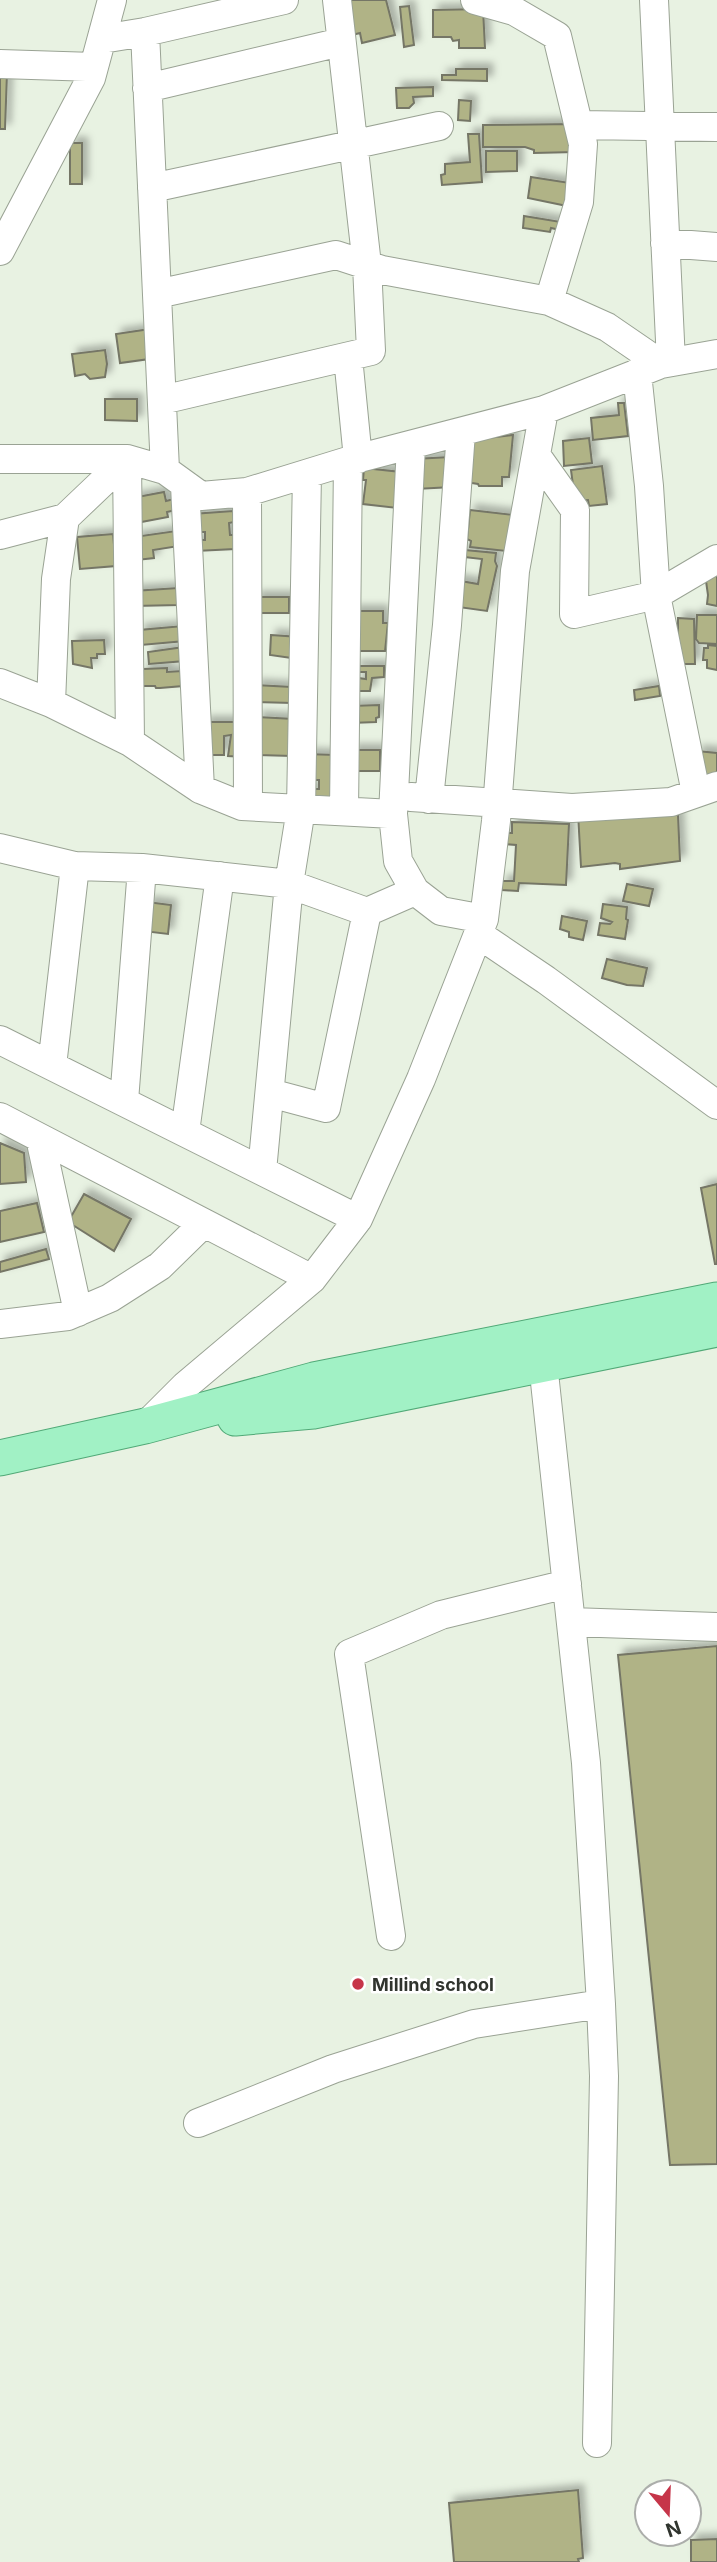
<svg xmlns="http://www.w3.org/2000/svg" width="717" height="2562" font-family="Inter,sans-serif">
	<defs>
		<filter id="shadow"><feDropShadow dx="5.5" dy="-5.5" stdDeviation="3.5" flood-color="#0004"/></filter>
	</defs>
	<rect width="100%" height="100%" fill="#e8f2e2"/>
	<!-- building -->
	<path fill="#b0b386" stroke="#757666" stroke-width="2" filter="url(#shadow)" d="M349,0h37l9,35 -33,8 -2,-10 -8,2z
		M409,6l5,39 -10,2 -4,-40z
		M483,9l2,39h-26v-8l-6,1 -2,-4h-18v-27z
		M456,69h31v12l-45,-1v-5h14z
		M0,72l7,1 -2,56h-5z
		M433,87v9l-20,1 1,6 -5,5h-12l-1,-20z
		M459,100l12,1 -1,20 -12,-1z
		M575,124v28l-41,1v-3l-9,-3h-42v-22z
		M468,134h11l3,48 -40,3 -1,-10 4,-1v-10l25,-2z
		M70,143h12v41h-12z
		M486,151h31v20l-31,1z
		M531,177l39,6 -3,23 -39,-8z
		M524,216l37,6 -1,8 -9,-2 -1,4 -27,-4z
		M150,329l-1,30 -29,4 -4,-29z
		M105,350l2,14 -2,13 -15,2 -5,-5 -10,2 -3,-22z
		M105,399h32v22l-32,-1z
		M618,403h6l4,33 -35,4 -2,-22 28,-3z
		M513,435l-4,42h-7v9h-23l-1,-2 -13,-2 5,-42z
		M589,438l3,25 -28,3 -1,-25z
		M450,457l2,30 -36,2 -2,-30z
		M602,466l5,38 -18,2 -1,-6 -13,1 -4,-31z
		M364,468l37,4 -4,36 -34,-4 3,-24h-3z
		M164,492l2,9 8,-2 2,11 -9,2 1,5 -32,6 -4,-25z
		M470,510l44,5 -8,36 -36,-4 1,-6 -4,-2z
		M233,511l1,11 -5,1 1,12h4l1,14 -39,2 -1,-11h10v-8h-12l-1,-18z
		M176,531l3,15 -26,4 1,8 -17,2 -3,-23z
		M113,534l3,32 -36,3 -3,-32z
		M465,550l31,3 -1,8 2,5 -10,45 -36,-5 4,-26 23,4 4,-25 -26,-3z
		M717,570v36l-10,-2 1,-9 -2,-14z
		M178,588l1,17 -45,1 -1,-15z
		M255,597h34v16h-35z
		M352,611h31v12h5l-3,28h-33z
		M697,615h20v29l-18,-1 -3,-4z
		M678,618l16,1 1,45h-17z
		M183,626l2,15 -44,4 -2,-15z
		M271,635l29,2 -1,22 -29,-4z
		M104,640l1,14h-8v4h-6l1,10 -19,-4 -1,-23z
		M708,645l9,1v24l-10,-2v-8h-4l1,-12h4z
		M184,647l1,14 -36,3 -1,-12z
		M355,666h29v11l-12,1 -2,13h-12v-13l8,1v-7h-11z
		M167,668v4l15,-1 1,15 -23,2h-4l-1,-2h-12v-17z
		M255,685l37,2v16l-37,-1z
		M659,686l1,10 -25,4 -1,-10z
		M379,705v12l-3,1v4l-25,1v-17z
		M257,717l37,2 -2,37 -34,-1z
		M204,722h41l-1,35 -16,-1 3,-21 -7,1v19h-20z
		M351,750h29v21h-29z
		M697,751l20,2v27h-20z
		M305,754l32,1 -2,54 -33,-20h17v-9h-14z
		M578,813l100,2 2,46 -60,8v-5l-5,-1 -34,4z
		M512,822l57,2 -3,61 -47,-2 -1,8 -16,-1v-9h12l2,-36 -12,-1 1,-11h7z
		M627,884l26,5 -4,17 -26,-5z
		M147,902l24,3 -3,29 -25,-3z
		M603,904l24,3 -1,12 2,1 -3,19 -27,-4 2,-12 10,1 2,-2 -11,-4z
		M562,916l25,5 -4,19 -14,-3v-5l-9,-3z
		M607,959l40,9 -4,18 -16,-1 -25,-7z
		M0,1143l24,10 2,29 -26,2z
		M717,1184v80h-2l-14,-76z
		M84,1194l47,25 -17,32 -46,-29z
		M37,1203l7,29 -44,10v-31z
		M46,1249l3,10 -49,13v-10z
		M717,1646v518l-47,1 -52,-510z
		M578,2490l5,68 -5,1 1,3h-125l-5,-59z
		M717,2539v23h-26v-22z"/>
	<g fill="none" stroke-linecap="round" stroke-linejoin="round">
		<!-- minor casing -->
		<g stroke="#9aa394" stroke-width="30">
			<path id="minor" d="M475,0l39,11 43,25 26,108 -4,58 -30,99
				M654,0l17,362
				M145,32l20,438
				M102,39l43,-7 139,-32
				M0,64l94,3
				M147,88l194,-46
				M579,125l138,2
				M152,188l287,-62
				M665,243l52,4
				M0,251l91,-173 21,-78
				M157,294l179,-39 46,15 167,31 58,26 54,37
				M348,357l10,102
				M637,373l12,113 7,109 40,198
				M162,400l209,-49 -4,-86 -30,-265
				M411,445l-18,369 5,47 17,30 26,20 43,8
				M536,455l39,55 -1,104 82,-19 61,-36
				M0,459h127l38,11 36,26 46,-4 101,-31 196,-51 117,-46 56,-10
				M127,459l3,283
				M185,485l15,304
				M247,492l1,314
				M0,535l65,-17
				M0,683l51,20 79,39 70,47 42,17 151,8
				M51,703l5,-124 9,-61 62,-59
				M411,797l161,11 99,-6 46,-16
				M429,799l18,-174 14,-193
				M344,811l4,-350
				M0,848l75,18 67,2 147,16 78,28 48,-21
				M478,934l68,46 171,125
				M0,1040l358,179
				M52,1066l23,-200
				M270,1093l56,15 41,-196
				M124,1101l18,-233
				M0,1117l312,162
				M185,1132l35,-256
				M40,1138l38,174
				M262,1171l27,-287 12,-75 6,-335
				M0,1324l68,-8 42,-18 50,-32 44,-43
				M541,1345l45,418 15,241 3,72 -7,367
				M145,1426l40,-40 127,-107 46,-60 63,-140 63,-160 12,-98 19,-250 29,-161
				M571,1622l146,5
				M391,1936l-42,-282 92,-39 126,-31
				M198,2123l135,-54 141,-45 127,-20"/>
		</g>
		<!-- major casing -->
		<g stroke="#51a977" stroke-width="37">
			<path id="major" d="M235,1418l78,-7 404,-82
				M0,1458l145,-32 169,-46 403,-80"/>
		</g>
		<!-- minor -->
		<use href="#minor" stroke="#fff" stroke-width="28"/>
		<!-- major -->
		<use href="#major" stroke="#a1f1c5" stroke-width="35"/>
	</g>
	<!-- markers -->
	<circle fill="#c63549" stroke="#fff" stroke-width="2.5" cx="358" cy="1984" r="7"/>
	<g text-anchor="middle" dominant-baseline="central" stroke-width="5" stroke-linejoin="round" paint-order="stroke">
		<!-- poi labels -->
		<g font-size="18" font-weight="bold" fill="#30342e" stroke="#fff" text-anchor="start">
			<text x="372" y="1984">Millind school</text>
		</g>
	</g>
	<!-- north arrow -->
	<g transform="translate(668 2513) rotate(161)"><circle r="33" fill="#ffffff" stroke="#acaeab" stroke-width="2"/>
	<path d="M0-5L12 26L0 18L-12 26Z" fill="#c63549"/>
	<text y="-10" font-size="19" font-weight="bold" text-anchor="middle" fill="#30342e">N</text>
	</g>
</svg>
